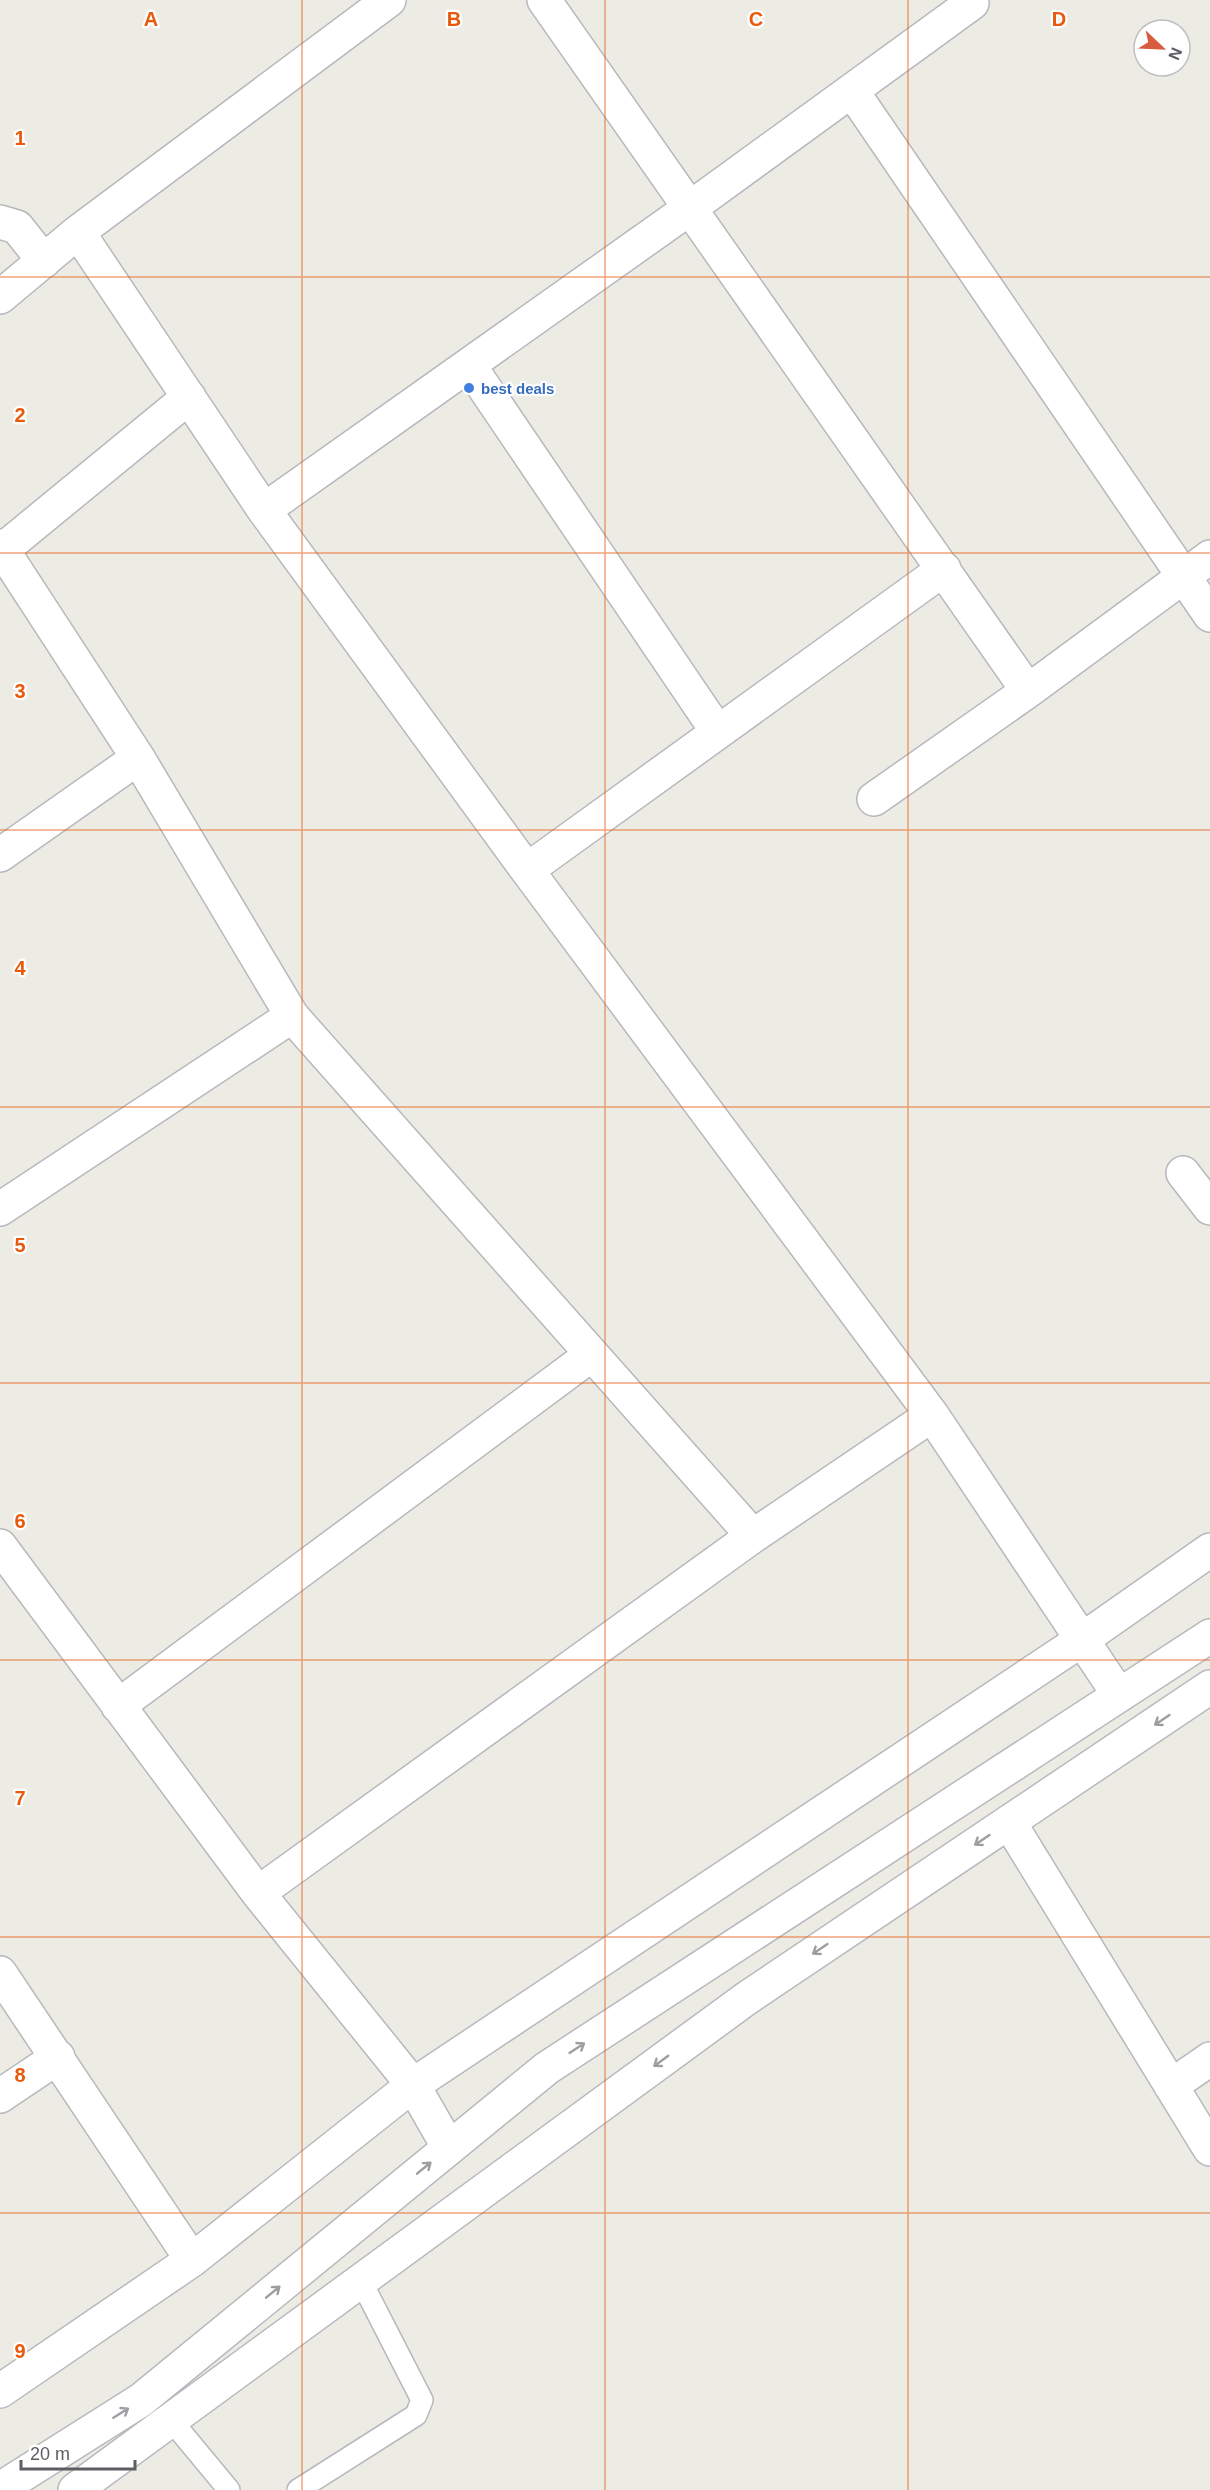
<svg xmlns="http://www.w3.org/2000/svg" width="1210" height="2490" font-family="Arial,sans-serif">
	<rect width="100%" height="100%" fill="#edece4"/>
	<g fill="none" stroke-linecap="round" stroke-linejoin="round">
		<!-- lane casing -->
		<g stroke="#b6b8bd" stroke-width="24">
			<path id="lane" d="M171,2420l58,70
				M298,2490l118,-75 6,-15 -61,-119"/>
		</g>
		<!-- street casing -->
		<g stroke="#b6b8bd" stroke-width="36">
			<path id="street" d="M544,0l484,691
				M852,91l358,524
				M0,222l17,5 27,34
				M78,232l186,278 263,360 405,545 187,280
				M0,297l78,-65 311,-232
				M469,365l248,366
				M264,510l426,-302 282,-205
				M0,546l138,212 154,258 461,520
				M0,552l189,-155
				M874,799l154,-108 182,-134
				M0,855l138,-97
				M527,870l417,-301
				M1183,1173l27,35
				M0,1209l292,-193
				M0,1546l258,347 155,192 36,63
				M118,1706l473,-351
				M1009,1822l201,327
				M258,1893l495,-357 179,-121
				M0,1973l192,287
				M1171,2086l39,-27
				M0,2096l58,-39
				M0,2391l192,-131 221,-175 670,-446 127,-89"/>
		</g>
		<!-- secondary casing -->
		<g stroke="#b7b9be" stroke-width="36">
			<path id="secondary" d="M0,2489l141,-89 406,-332 663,-432
				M75,2490l672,-492 463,-311"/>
		</g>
		<!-- lane -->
		<use href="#lane" stroke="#fff" stroke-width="21"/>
		<!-- street -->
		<use href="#street" stroke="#fff" stroke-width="33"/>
		<!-- secondary -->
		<use href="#secondary" stroke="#fff" stroke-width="33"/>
	</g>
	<!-- one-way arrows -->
	<defs><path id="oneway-shaft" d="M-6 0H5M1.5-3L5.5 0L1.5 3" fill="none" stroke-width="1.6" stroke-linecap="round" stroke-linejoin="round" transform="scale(1.5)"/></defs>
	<g stroke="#9d9ea1">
		<use href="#oneway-shaft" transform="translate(1162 1720) rotate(146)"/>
		<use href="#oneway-shaft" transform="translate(982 1840) rotate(146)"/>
		<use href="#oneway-shaft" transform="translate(820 1949) rotate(146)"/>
		<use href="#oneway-shaft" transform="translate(577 2048) rotate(-33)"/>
		<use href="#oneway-shaft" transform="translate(661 2061) rotate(144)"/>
		<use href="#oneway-shaft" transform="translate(424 2168) rotate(-39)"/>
		<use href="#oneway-shaft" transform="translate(273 2292) rotate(-39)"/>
		<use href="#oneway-shaft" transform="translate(121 2413) rotate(-32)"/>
	</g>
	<!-- grid -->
	<path fill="none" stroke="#e8590c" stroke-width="1.5" stroke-opacity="0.55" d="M302,0v2490M605,0v2490M908,0v2490M0,277h1210M0,553h1210M0,830h1210M0,1107h1210M0,1383h1210M0,1660h1210M0,1937h1210M0,2213h1210"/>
	<!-- markers -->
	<circle fill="#3f7fe0" stroke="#fff" stroke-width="2" cx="469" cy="388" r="6"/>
	<g text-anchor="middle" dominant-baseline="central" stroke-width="4.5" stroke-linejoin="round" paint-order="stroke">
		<!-- shop labels -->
		<g font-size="15" font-weight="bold" fill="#366cbe" stroke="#fff" text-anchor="start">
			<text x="481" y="388">best deals</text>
		</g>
	</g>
	<g font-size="20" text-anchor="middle" font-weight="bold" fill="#e8590c" stroke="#fff" stroke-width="4.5" stroke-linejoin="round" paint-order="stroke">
		<text x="151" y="26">A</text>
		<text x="454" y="26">B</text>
		<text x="756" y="26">C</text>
		<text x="1059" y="26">D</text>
		<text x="20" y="145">1</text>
		<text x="20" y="422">2</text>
		<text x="20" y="698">3</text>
		<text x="20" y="975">4</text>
		<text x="20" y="1252">5</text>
		<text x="20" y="1528">6</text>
		<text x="20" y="1805">7</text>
		<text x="20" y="2082">8</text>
		<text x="20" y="2358">9</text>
	</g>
	<!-- north arrow -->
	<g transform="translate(1162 48) rotate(113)"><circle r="28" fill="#ffffff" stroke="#bebfc1" stroke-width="1.5"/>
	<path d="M0-4.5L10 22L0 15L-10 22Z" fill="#d75c40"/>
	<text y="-9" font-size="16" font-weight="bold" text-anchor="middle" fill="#5c5e63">N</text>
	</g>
	<!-- scale -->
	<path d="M21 2460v9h114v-9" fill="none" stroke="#5c5e63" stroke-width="3"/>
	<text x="30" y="2460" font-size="18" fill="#5c5e63" stroke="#ffffff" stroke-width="4.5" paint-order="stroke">20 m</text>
</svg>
